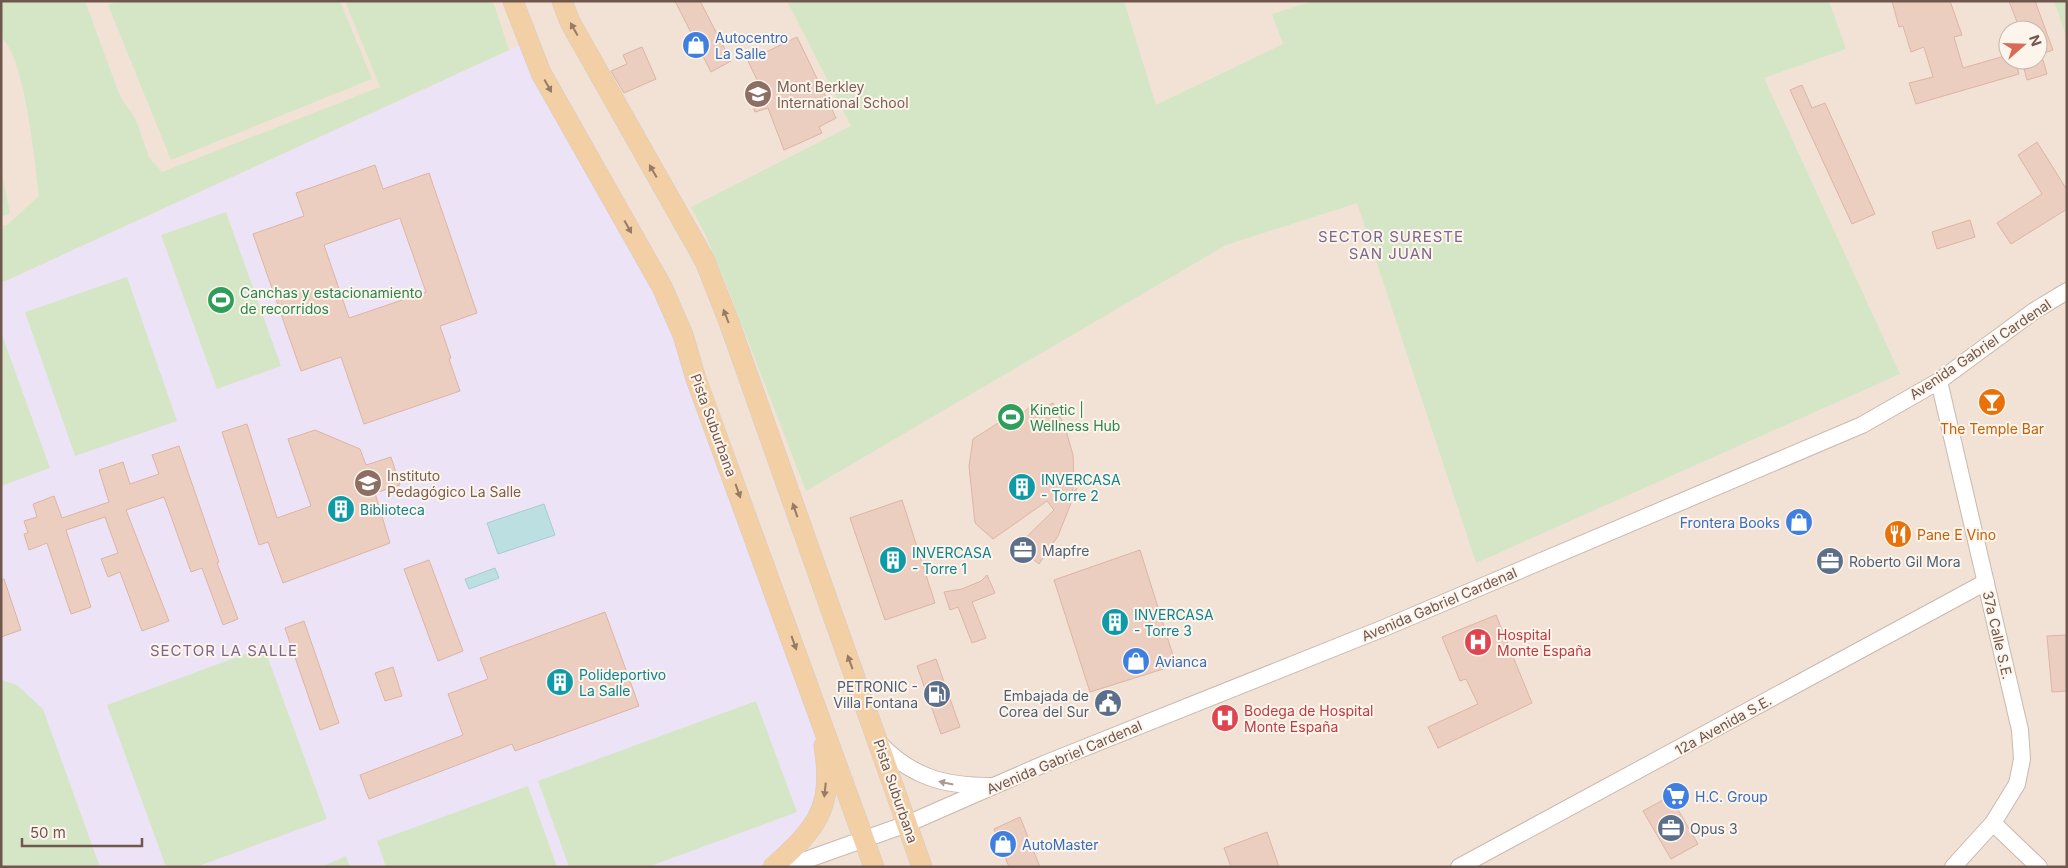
<svg xmlns="http://www.w3.org/2000/svg" width="2068" height="868" font-family="Inter,sans-serif">
	<rect width="100%" height="100%" fill="#faf0e6"/>
	<!-- residential -->
	<path fill="#f1e2d5" fill-rule="evenodd" d="M1,1h2066v866h-2066zM2008,30h30v30h-30z"/>
	<!-- education -->
	<path fill="#ede3f6" d="M529,41l133,246 155,420 8,87 -52,73h-772v-584z"/>
	<!-- green -->
	<path fill="#d5e6c6" d="M1,1h84l35,95 16,24 13,37 13,15 218,-85 -35,-86h148l16,49 -508,233v-57l6,-1 32,-29c-4,-33 -14,-139 -38,-159z
		M119,1h221l32,78 -201,81 -63,-155z
		M787,1h337l32,104 127,-61 -11,-30 42,-13h515l17,48 -82,29 136,296 -424,189 -119,-360 -131,42 -420,246 -83,-215 -18,-42 -14,-27 160,-81z
		M2054,1h13v38z
		M1,168l9,46 -9,2z
		M226,212l55,154 -64,23 -56,-154z
		M127,277l50,144 -102,35 -50,-144z
		M2,335l48,133 -49,18v-150z
		M264,647l63,172 -131,48h-30l-59,-162z
		M1,680l16,5 26,24 57,158h-99z
		M756,701l41,111 -149,55h-79l-31,-86z
		M528,786l29,81h-171l-9,-26z
		M346,856l4,11h-29z"/>
	<!-- water -->
	<path fill="#bcdfe1" stroke="#a4ced2" d="M544,504l11,31 -57,19 -11,-31z
		M495,568l4,10 -30,11 -4,-10z"/>
	<!-- building -->
	<path fill="#eccec0" stroke="#ddb4a2" fill-rule="evenodd" d="M675,1h25l31,60 -20,11z
		M1892,1h58l12,34 -8,2 9,31 45,-13v5h7l4,14 -103,30 -7,-21 24,-6 -9,-30 -13,5 -8,-26 -4,1z
		M2009,1h26l18,49 -15,5v-25h-18z
		M797,37l39,81 -17,9 3,6 -38,17 -16,-42 -13,4 -7,-20 13,-4 -13,-27z
		M642,47l14,32 -32,14 -13,-22 16,-7 -4,-9z
		M2043,60l4,14 -20,6 -4,-15z
		M1802,85l10,23 13,-5 50,111 -23,10 -62,-134z
		M2037,142l30,48v19l-56,35 -14,-21 45,-29 -24,-39z
		M375,165l8,24 46,-16 48,140 -37,13 11,32 -2,1 11,32 -96,33 -23,-67 -40,14 -48,-137 51,-18 -8,-23zM400,218l26,74 -77,26 -25,-73z
		M1970,220l5,17 -38,12 -5,-17z
		M1034,403l6,7 13,-7 12,24 8,28 1,28 -2,10 5,-5 -19,48 -19,28 -10,-8 -10,6 -10,-8 45,-44 -7,-9 -54,38 -18,-16 -6,-57 4,-27 30,-19 6,6z
		M247,424l30,94 34,-12 -23,-67 27,-9 45,19 6,16 25,-8 9,28 -25,8 15,50 -107,40 -15,-41 -9,3 -37,-113z
		M179,446l40,116 -2,1 21,56 -15,6 -21,-57 -11,4 -27,-75 -38,13 43,111 -27,10 -22,-59 -12,5 -7,-18 17,-6 -13,-36 -39,13 25,77 -20,7 -24,-71 -18,7 -5,-16 4,-1 -4,-12 13,-4 -4,-13 21,-8 8,22 47,-16 -10,-32 24,-8 7,22 29,-10 -7,-19z
		M902,500l33,103 -50,17 -35,-102z
		M1140,550l36,115 -86,27 -36,-112z
		M429,560l34,91 -25,10 -34,-92z
		M987,575l8,18 -23,9 14,36 -14,5 -14,-36 -8,3 -6,-18 18,-3 19,-8z
		M4,579l17,51 -20,7v-57z
		M605,612l34,94 -124,45 -3,-7 -143,55 -9,-24 103,-40 -15,-41 40,-15 -8,-21z
		M1496,615l36,88 -94,45 -10,-21 50,-23 -12,-25 -6,2 -18,-44z
		M304,621l35,102 -19,7 -35,-102z
		M2067,635v56l-15,1 -5,-56z
		M936,659l24,68 -19,7 -24,-68z
		M393,667l9,29 -17,5 -10,-28z
		M1670,796l28,48 -27,15 -28,-48z
		M1020,817l20,50h-31l-15,-38z
		M1267,832l12,35h-48l-7,-19z"/>
	<g fill="none" stroke-linecap="round" stroke-linejoin="round">
		<!-- minor casing -->
		<g stroke="#cab8ad" stroke-width="18">
			<path id="minor" d="M1939,381l81,349 2,29 -5,25 -24,39 -40,44
				M880,744c32,33 64,42 110,42
				M1993,823l46,44
				M786,867l121,-43 137,-60 340,-136 478,-203 77,-44 95,-70 33,-20
				M1459,867l527,-285"/>
		</g>
		<!-- major casing -->
		<g stroke="#d4cdca" stroke-width="21">
			<path id="major" d="M513,1l28,72 121,214 21,48 13,44 178,488
				M562,1l8,21 135,239 24,61 193,545
				M773,867c44,-39 61,-59 51,-121"/>
		</g>
		<!-- minor -->
		<use href="#minor" stroke="#fff" stroke-width="16"/>
		<!-- major -->
		<use href="#major" stroke="#f2cfa5" stroke-width="20"/>
	</g>
	<!-- one-way arrows -->
	<defs><path id="oneway-solid" d="M-6-.8H1V-3.2L6.5 0L1 3.2V.8H-6Z" transform="scale(1.25)"/></defs>
	<g fill="#977b67">
		<use href="#oneway-solid" transform="translate(574 29) rotate(-119)"/>
		<use href="#oneway-solid" transform="translate(548 86) rotate(61)"/>
		<use href="#oneway-solid" transform="translate(653 171) rotate(-120)"/>
		<use href="#oneway-solid" transform="translate(628 227) rotate(61)"/>
		<use href="#oneway-solid" transform="translate(726 316) rotate(-111)"/>
		<use href="#oneway-solid" transform="translate(738 491) rotate(70)"/>
		<use href="#oneway-solid" transform="translate(795 510) rotate(-109)"/>
		<use href="#oneway-solid" transform="translate(794 643) rotate(70)"/>
		<use href="#oneway-solid" transform="translate(850 662) rotate(-110)"/>
		<use href="#oneway-solid" transform="translate(825 790) rotate(96)"/>
	</g>
	<use fill="#a99a94" href="#oneway-solid" transform="translate(946 783) rotate(-168)"/>
	<!-- icons -->
	<defs>
		<g id="shop-disc" transform="scale(1.4375)"><circle r="9.5" fill="#3f7fe0" stroke="#fdf5ec"/><path d="M-5-2.5h2.3a2.7 3.5 0 0 1 5.4 0H5L5.5 6h-11ZM-1.5-2.5h3a1.5 2.3 0 0 0-3 0Z" fill="#fff"/></g>
		<g id="school-disc" transform="scale(1.4375)"><circle r="9.5" fill="#8d6e63" stroke="#fdf5ec"/><path d="M0-5L7-2L0 1L-7-2ZM-4 1L0 2.5L4 1V4Q0 6-4 4Z" fill="#fff"/></g>
		<g id="stadium-disc" transform="scale(1.4375)"><circle r="9.5" fill="#2e9e5b" stroke="#fdf5ec"/><path d="M0-5a6.5 5 0 1 0 0 10a6.5 5 0 1 0 0-10ZM-3.5-1.8h7v3.6h-7Z" fill="#fff"/></g>
		<g id="bar-disc" transform="scale(1.4375)"><circle r="9.5" fill="#e8710a" stroke="#fdf5ec"/><path d="M-6-5H6L.8 .8V4.5H3.5V6h-7V4.5H-.8V.8Z" fill="#fff"/></g>
		<g id="building-disc" transform="scale(1.4375)"><circle r="9.5" fill="#0f9aa8" stroke="#fdf5ec"/><path d="M-4-6H4V6H1V3H-1V6H-4ZM-2.5-4.3h1.7v1.8h-1.7ZM.8-4.3h1.7v1.8H.8ZM-2.5-1h1.7V.8h-1.7ZM.8-1h1.7V.8H.8Z" fill="#fff"/></g>
		<g id="restaurant-disc" transform="scale(1.4375)"><circle r="9.5" fill="#e8710a" stroke="#fdf5ec"/><path d="M-5-6h1v4h1v-4h1v4h1v-4h1v5L-1.5 .5V6h-2V.5L-5-1ZM5-6V6H3V1.5H1.5Q1.5-4 5-6Z" fill="#fff"/></g>
		<g id="office-disc" transform="scale(1.4375)"><circle r="9.5" fill="#5c6f8a" stroke="#fdf5ec"/><path d="M-6-3h4V-5.5h4V-3h4V5H-6ZM-1-4.5V-3h2v-1.5ZM-6 0V1H6V0Z" fill="#fff"/></g>
		<g id="hospital-disc" transform="scale(1.4375)"><circle r="9.5" fill="#e0444e" stroke="#fdf5ec"/><path d="M-5-5h3v3.5h4V-5h3V5h-3V1.5h-4V5h-3Z" fill="#fff"/></g>
		<g id="fuel-disc" transform="scale(1.4375)"><circle r="9.5" fill="#5c6f8a" stroke="#fdf5ec"/><path d="M-5.5-6h7V0h2V4h1.3V-2.5L3-4.5l.8-.8L6-3V5H2.5V1h-1V6h-7ZM-4.2-4.7v3.2H.2V-4.7Z" fill="#fff"/></g>
		<g id="civic-disc" transform="scale(1.4375)"><circle r="9.5" fill="#5c6f8a" stroke="#fdf5ec"/><path d="M-.6-6.5H3V-4.5H.6V-3L4-1V1h2V6H-6V1h2V-1L-.6-3ZM-1.2 2.5V6h2.4V2.5Z" fill="#fff"/></g>
		<g id="supermarket-disc" transform="scale(1.4375)"><circle r="9.5" fill="#3f7fe0" stroke="#fdf5ec"/><path d="M-6-5.5h2.5l.6 2H6L4.5 2H-2.5L-4.4-4H-6ZM-1.5 3.2a1.3 1.3 0 1 0 .1 0ZM3 3.2a1.3 1.3 0 1 0 .1 0Z" fill="#fff"/></g>
	</defs>
	<g fill-rule="evenodd">
		<use href="#shop-disc" x="696" y="45"/>
		<use href="#school-disc" x="758" y="94"/>
		<use href="#stadium-disc" x="221" y="300"/>
		<use href="#bar-disc" x="1992" y="402"/>
		<use href="#stadium-disc" x="1011" y="417"/>
		<use href="#school-disc" x="368" y="483"/>
		<use href="#building-disc" x="1022" y="487"/>
		<use href="#building-disc" x="341" y="509"/>
		<use href="#shop-disc" x="1799" y="522"/>
		<use href="#restaurant-disc" x="1898" y="534"/>
		<use href="#office-disc" x="1023" y="550"/>
		<use href="#building-disc" x="893" y="560"/>
		<use href="#office-disc" x="1830" y="561"/>
		<use href="#building-disc" x="1115" y="622"/>
		<use href="#hospital-disc" x="1478" y="642"/>
		<use href="#shop-disc" x="1136" y="661"/>
		<use href="#building-disc" x="560" y="682"/>
		<use href="#fuel-disc" x="937" y="694"/>
		<use href="#civic-disc" x="1108" y="703"/>
		<use href="#hospital-disc" x="1225" y="718"/>
		<use href="#supermarket-disc" x="1676" y="796"/>
		<use href="#office-disc" x="1671" y="828"/>
		<use href="#shop-disc" x="1003" y="844"/>
	</g>
	<g text-anchor="middle" dominant-baseline="central" stroke-width="4" stroke-linejoin="round" paint-order="stroke">
		<!-- shop labels -->
		<g font-size="14" fill="#366cbe" stroke="#fdf5ec" text-anchor="start">
			<text x="715" y="37">Autocentro<tspan x="715" dy="16">La Salle</tspan></text>
			<text x="1780" y="522" text-anchor="end">Frontera Books</text>
			<text x="1155" y="661">Avianca</text>
			<text x="1695" y="796">H.C. Group</text>
			<text x="1022" y="844">AutoMaster</text>
		</g>
		<!-- education labels -->
		<g font-size="14" fill="#785e54" stroke="#fdf5ec" text-anchor="start">
			<text x="777" y="86">Mont Berkley<tspan x="777" dy="16">International School</tspan></text>
			<text x="387" y="475">Instituto<tspan x="387" dy="16">Pedagógico La Salle</tspan></text>
		</g>
		<!-- leisure labels -->
		<g font-size="14" fill="#27864d" stroke="#fdf5ec" text-anchor="start">
			<text x="240" y="292">Canchas y estacionamiento<tspan x="240" dy="16">de recorridos</tspan></text>
			<text x="1030" y="409">Kinetic |<tspan x="1030" dy="16">Wellness Hub</tspan></text>
		</g>
		<!-- street labels -->
		<g font-size="14" fill="#70574d" stroke="#fdf5ec">
			<text transform="translate(1980 349) rotate(-34)">Avenida Gabriel Cardenal</text>
			<text transform="translate(714 425) rotate(70)">Pista Suburbana</text>
			<text transform="translate(1439 604) rotate(-23)">Avenida Gabriel Cardenal</text>
			<text transform="translate(1998 635) rotate(77)">37a Calle S.E.</text>
			<text transform="translate(1723 725) rotate(-29)">12a Avenida S.E.</text>
			<text transform="translate(1064 757) rotate(-23)">Avenida Gabriel Cardenal</text>
			<text transform="translate(896 791) rotate(71)">Pista Suburbana</text>
		</g>
		<!-- food labels -->
		<g font-size="14" fill="#c56008" stroke="#fdf5ec">
			<text x="1992" y="428">The Temple Bar</text>
			<text x="1917" y="534" text-anchor="start">Pane E Vino</text>
		</g>
		<!-- culture labels -->
		<g font-size="14" fill="#0d838f" stroke="#fdf5ec" text-anchor="start">
			<text x="1041" y="479">INVERCASA<tspan x="1041" dy="16">- Torre 2</tspan></text>
			<text x="360" y="509">Biblioteca</text>
			<text x="912" y="552">INVERCASA<tspan x="912" dy="16">- Torre 1</tspan></text>
			<text x="1134" y="614">INVERCASA<tspan x="1134" dy="16">- Torre 3</tspan></text>
			<text x="579" y="674">Polideportivo<tspan x="579" dy="16">La Salle</tspan></text>
		</g>
		<!-- service labels -->
		<g font-size="14" fill="#4e5e75" stroke="#fdf5ec" text-anchor="start">
			<text x="1042" y="550">Mapfre</text>
			<text x="1849" y="561">Roberto Gil Mora</text>
			<text x="918" y="686" text-anchor="end">PETRONIC -<tspan x="918" dy="16">Villa Fontana</tspan></text>
			<text x="1089" y="695" text-anchor="end">Embajada de<tspan x="1089" dy="16">Corea del Sur</tspan></text>
			<text x="1690" y="828">Opus 3</text>
		</g>
		<!-- health labels -->
		<g font-size="14" fill="#be3a42" stroke="#fdf5ec" text-anchor="start">
			<text x="1497" y="634">Hospital<tspan x="1497" dy="16">Monte España</tspan></text>
			<text x="1244" y="710">Bodega de Hospital<tspan x="1244" dy="16">Monte España</tspan></text>
		</g>
		<!-- neighbourhood labels -->
		<g font-size="15" letter-spacing="1" fill="#7c668c" stroke="#fdf5ec">
			<text x="1391" y="236">SECTOR SURESTE<tspan x="1391" dy="17">SAN JUAN</tspan></text>
			<text x="224" y="650">SECTOR LA SALLE</text>
		</g>
	</g>
	<!-- border -->
	<rect width="2068" height="868" fill="none" stroke="#70574d" stroke-width="5"/>
	<!-- north arrow -->
	<g transform="translate(2023 45) rotate(70)"><circle r="24" fill="#fdf5ec" stroke="#c5b6ac"/>
	<path d="M0-4L9 19L0 12L-9 19Z" fill="#d76a58"/>
	<text y="-8" font-size="14" font-weight="bold" text-anchor="middle" fill="#70574d">N</text>
	</g>
	<!-- scale -->
	<path d="M22 838v8h120v-8" fill="none" stroke="#70574d" stroke-width="2.5"/>
	<text x="30" y="838" font-size="15" fill="#70574d" stroke="#fdf5ec" stroke-width="4" paint-order="stroke">50 m</text>
</svg>
